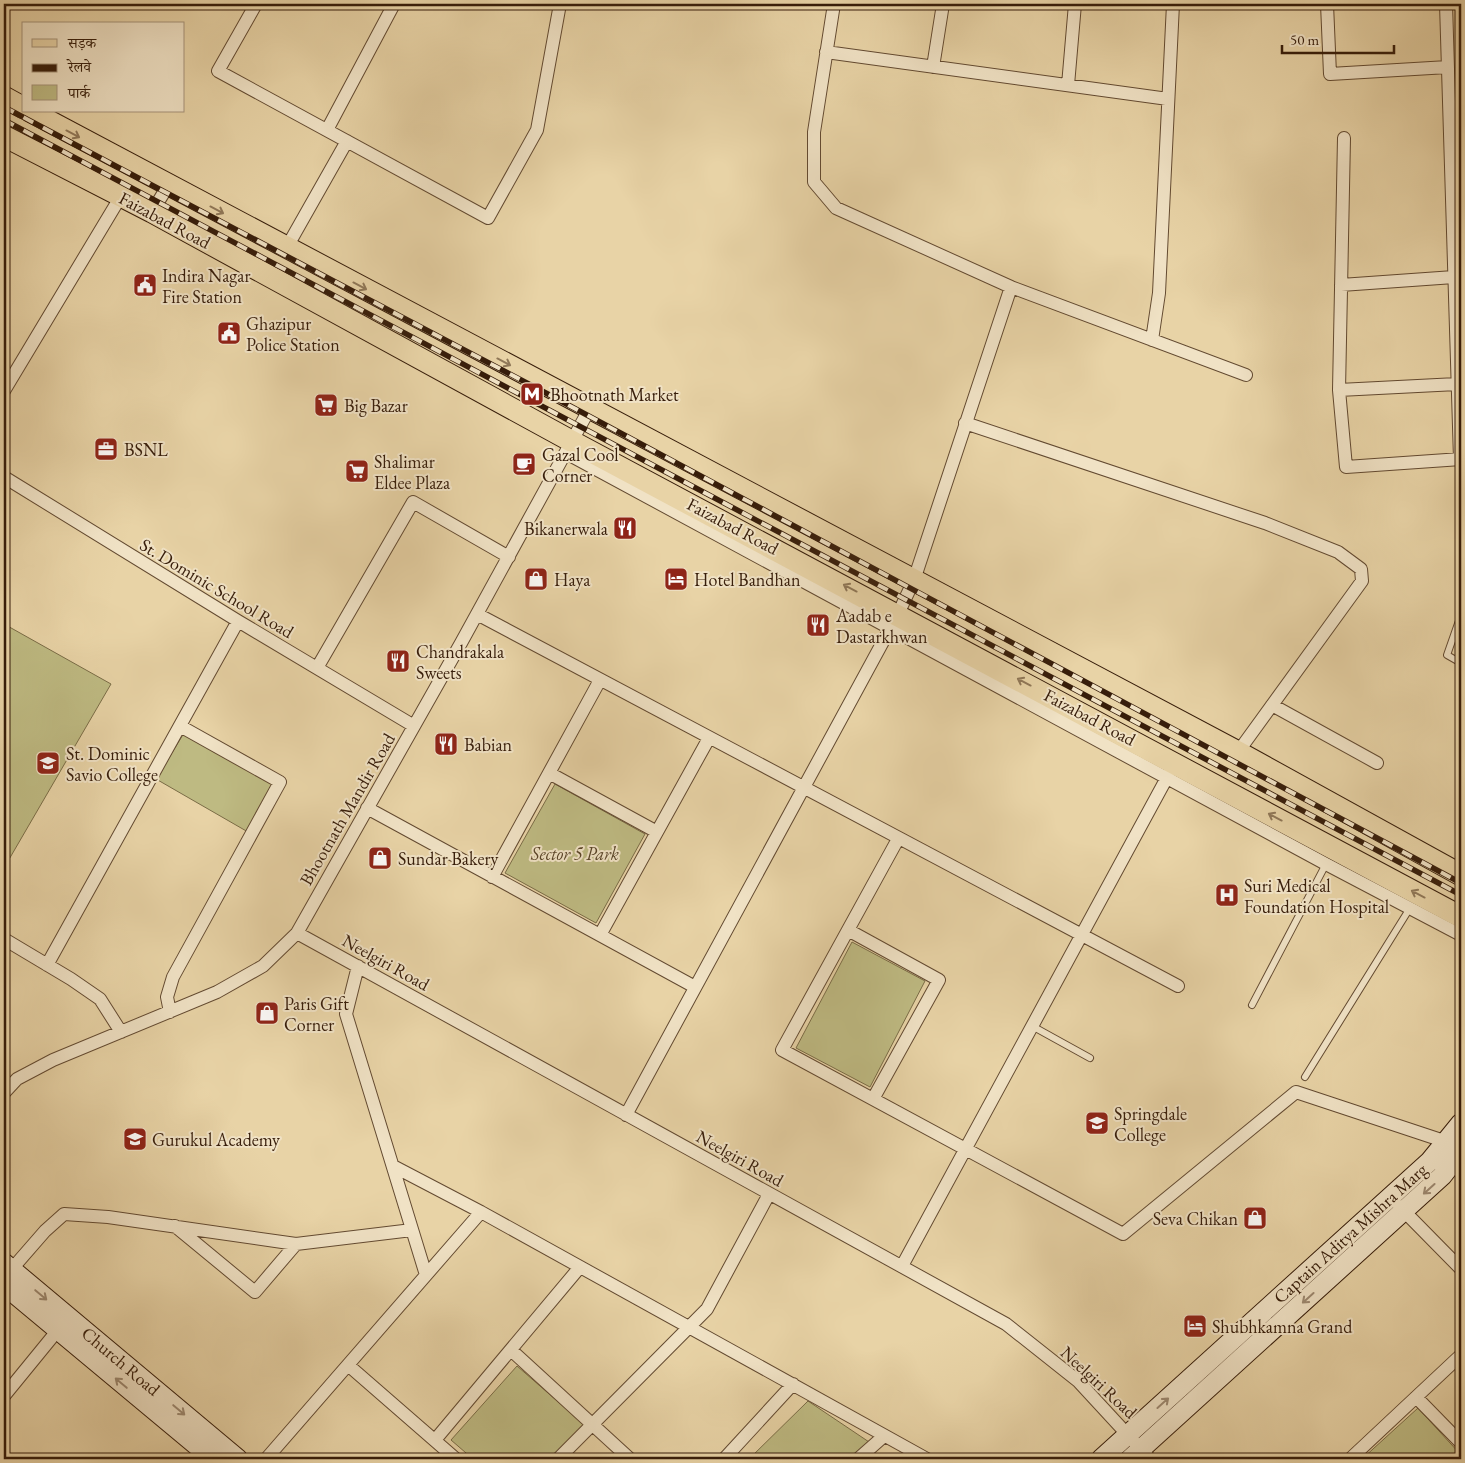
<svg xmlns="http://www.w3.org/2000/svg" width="1465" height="1463" font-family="'EB Garamond','Noto Serif Devanagari',serif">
	<rect width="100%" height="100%" fill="#e8d3a6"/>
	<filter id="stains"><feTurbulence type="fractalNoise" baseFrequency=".004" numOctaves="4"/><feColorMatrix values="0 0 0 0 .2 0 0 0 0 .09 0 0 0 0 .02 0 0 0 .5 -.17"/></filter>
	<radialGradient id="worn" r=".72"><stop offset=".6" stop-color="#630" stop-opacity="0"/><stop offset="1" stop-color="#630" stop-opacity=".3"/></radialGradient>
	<!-- green -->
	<path fill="#beba82" stroke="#7a6c46" d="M4,624l107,60 -107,184z
		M184,733l91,51 -27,48 -92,-53z
		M555,784l90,50 -49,89 -91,-50z
		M852,942l73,39 -55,106 -74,-39z
		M517,1366l69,60 -29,33h-84l-22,-19z
		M808,1401l70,47 -13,11h-116z
		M1418,1408l43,47v4h-99z"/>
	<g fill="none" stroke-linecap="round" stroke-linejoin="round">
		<!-- lane casing -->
		<g stroke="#634a31" stroke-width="8">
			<path id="lane" d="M1461,615l-14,40 14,8
				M1252,1005l74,-141
				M1032,1026l58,32
				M1305,1077l105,-169"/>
		</g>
		<!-- street casing -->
		<g stroke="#634a31" stroke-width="14">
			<path id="street" d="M256,4l-38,67 270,147 49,-88 23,-126
				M1327,4l3,70 118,-7
				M1446,4l14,455
				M826,52l342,47
				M933,67l10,-63
				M1068,85l7,-81
				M327,130l67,-126
				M1344,138l-5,252 7,77 115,-8
				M152,212l17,-28
				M287,247l60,-106
				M1341,285l113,-8
				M1011,287l235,88
				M1152,340l7,-47 14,-289
				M1339,390l118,-6
				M4,391l117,-195
				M965,423l300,100 73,29 23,17 1,12 -124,171
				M566,453l760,411 135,71
				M4,477l234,144 176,105
				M477,614l701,372
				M317,668l96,-166 96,55
				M1272,705l105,58
				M549,773l108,59
				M367,808l328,179
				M898,839l-116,211 341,184 173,-142 151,50
				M492,877l108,-197
				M848,930l91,50 -66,119
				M297,933l709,391 72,57 72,78
				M600,935l109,-197
				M4,939l67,40 29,20 21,33
				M47,965l191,-344
				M358,966l-12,48 80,261
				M170,1012l-3,-15 6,-20 107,-195 -100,-56
				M4,1093l13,-14 36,-19 164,-68 46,-26 34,-33 164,-290 129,-235
				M626,1115l272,-501 16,-34 97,-293 -175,-79 -22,-26v-50l20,-128
				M393,1166l88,46 446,247
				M1399,1206l62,63
				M175,1226l80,66 41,-48
				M902,1266l268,-494
				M11,1270l34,-39 19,-17 44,3 188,27 116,-14
				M511,1350l119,109
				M348,1365l108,94
				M4,1396l58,-71
				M1416,1397l45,46
				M435,1440l145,-173
				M266,1459l215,-247
				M558,1459l149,-150 62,-115
				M724,1459l69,-75
				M858,1459l26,-23
				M1350,1459l111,-104"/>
		</g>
		<!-- secondary casing -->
		<g stroke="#371d0a" stroke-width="21">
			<path id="secondary" d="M4,1263l234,196
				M4,1285l209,174
				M1101,1459l329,-298 31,-38
				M1130,1459l312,-283 19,-24"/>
		</g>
		<!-- primary casing -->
		<g stroke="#371d0a" stroke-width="23">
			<path id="primary" d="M4,97l20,11
				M30,111l1208,641 223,123
				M4,136l148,76 421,230 888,475"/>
		</g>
		<!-- lane -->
		<use href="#lane" stroke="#f0e2c5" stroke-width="6"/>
		<!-- street -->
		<use href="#street" stroke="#f0e2c5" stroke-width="12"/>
		<!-- secondary -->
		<use href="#secondary" stroke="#f0e2c5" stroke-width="19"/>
		<!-- primary -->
		<use href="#primary" stroke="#e8d3a6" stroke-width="21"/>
		<!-- rail casing -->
		<g stroke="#371d0a" stroke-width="5.5">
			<path id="rail" d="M4,107l540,285 917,491
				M4,120l1457,775"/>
		</g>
		<!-- rail -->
		<use href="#rail" stroke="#f0e2c5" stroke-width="4" stroke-dasharray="11" stroke-linecap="butt"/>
	</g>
	<!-- one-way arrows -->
	<defs><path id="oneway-shaft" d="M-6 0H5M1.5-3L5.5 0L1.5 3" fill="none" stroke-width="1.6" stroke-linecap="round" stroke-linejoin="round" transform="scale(1.25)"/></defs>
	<g stroke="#907858">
		<use href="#oneway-shaft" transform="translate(73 134) rotate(28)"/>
		<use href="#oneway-shaft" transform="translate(217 210) rotate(28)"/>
		<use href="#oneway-shaft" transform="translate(360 286) rotate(28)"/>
		<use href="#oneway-shaft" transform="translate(504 362) rotate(28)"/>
		<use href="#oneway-shaft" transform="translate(850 588) rotate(-152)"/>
		<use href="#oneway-shaft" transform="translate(1024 682) rotate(-152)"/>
		<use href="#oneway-shaft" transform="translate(1275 817) rotate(-152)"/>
		<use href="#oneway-shaft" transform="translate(1418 894) rotate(-152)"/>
	</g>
	<g stroke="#9d8971">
		<use href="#oneway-shaft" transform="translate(1429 1189) rotate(138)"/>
		<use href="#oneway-shaft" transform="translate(41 1295) rotate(40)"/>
		<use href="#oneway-shaft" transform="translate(1308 1298) rotate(138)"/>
		<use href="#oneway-shaft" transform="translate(121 1383) rotate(-140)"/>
		<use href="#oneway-shaft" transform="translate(1163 1403) rotate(-42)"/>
		<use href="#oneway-shaft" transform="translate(179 1410) rotate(40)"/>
	</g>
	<!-- icons -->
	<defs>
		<g id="civic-square" transform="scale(1.25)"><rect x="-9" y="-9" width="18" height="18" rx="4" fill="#8f2418" stroke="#f0e2c5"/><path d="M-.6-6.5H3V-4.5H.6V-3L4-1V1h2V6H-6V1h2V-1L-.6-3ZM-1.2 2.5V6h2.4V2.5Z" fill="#fff"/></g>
		<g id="metro-square" transform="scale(1.25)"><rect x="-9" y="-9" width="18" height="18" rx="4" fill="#8f2418" stroke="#f0e2c5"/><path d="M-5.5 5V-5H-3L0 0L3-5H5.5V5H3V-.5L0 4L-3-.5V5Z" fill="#fff"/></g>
		<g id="supermarket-square" transform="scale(1.25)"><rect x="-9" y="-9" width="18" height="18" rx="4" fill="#8f2418" stroke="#f0e2c5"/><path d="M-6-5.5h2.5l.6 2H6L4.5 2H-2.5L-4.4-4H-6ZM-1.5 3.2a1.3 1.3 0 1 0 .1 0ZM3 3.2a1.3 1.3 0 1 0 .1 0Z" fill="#fff"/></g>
		<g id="office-square" transform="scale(1.25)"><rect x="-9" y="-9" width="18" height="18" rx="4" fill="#8f2418" stroke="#f0e2c5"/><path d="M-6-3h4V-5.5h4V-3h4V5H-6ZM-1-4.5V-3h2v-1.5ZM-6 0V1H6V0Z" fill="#fff"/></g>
		<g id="cafe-square" transform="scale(1.25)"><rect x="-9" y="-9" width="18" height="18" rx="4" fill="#8f2418" stroke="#f0e2c5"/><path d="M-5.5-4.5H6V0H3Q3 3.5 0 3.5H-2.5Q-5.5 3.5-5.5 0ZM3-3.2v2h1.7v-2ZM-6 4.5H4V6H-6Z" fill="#fff"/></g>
		<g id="restaurant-square" transform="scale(1.25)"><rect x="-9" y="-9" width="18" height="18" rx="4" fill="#8f2418" stroke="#f0e2c5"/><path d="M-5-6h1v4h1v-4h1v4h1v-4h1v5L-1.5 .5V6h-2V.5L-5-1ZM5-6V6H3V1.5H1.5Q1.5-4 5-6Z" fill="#fff"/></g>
		<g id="shop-square" transform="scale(1.25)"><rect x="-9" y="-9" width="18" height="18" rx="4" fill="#8f2418" stroke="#f0e2c5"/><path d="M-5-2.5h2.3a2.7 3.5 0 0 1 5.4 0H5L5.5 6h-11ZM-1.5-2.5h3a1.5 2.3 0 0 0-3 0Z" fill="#fff"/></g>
		<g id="hotel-square" transform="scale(1.25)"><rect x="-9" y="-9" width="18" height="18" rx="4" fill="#8f2418" stroke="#f0e2c5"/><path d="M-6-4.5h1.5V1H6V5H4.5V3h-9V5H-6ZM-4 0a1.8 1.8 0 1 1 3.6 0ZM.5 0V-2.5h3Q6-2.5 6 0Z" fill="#fff"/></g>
		<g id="school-square" transform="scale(1.25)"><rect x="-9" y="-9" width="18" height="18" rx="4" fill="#8f2418" stroke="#f0e2c5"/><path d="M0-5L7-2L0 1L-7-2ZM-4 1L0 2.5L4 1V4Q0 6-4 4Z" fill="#fff"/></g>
		<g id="hospital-square" transform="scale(1.25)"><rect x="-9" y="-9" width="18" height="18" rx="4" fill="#8f2418" stroke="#f0e2c5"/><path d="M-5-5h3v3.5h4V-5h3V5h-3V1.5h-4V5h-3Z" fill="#fff"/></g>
	</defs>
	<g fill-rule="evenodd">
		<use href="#civic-square" x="145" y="285"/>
		<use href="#civic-square" x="229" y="333"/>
		<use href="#metro-square" x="532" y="394"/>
		<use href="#supermarket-square" x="326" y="405"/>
		<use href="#office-square" x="106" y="449"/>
		<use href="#cafe-square" x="524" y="464"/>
		<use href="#supermarket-square" x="357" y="471"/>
		<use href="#restaurant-square" x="625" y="528"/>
		<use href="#shop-square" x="536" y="579"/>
		<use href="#hotel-square" x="676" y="579"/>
		<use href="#restaurant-square" x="818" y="625"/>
		<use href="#restaurant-square" x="398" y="661"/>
		<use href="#restaurant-square" x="446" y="744"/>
		<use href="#school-square" x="48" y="763"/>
		<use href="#shop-square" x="380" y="858"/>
		<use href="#hospital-square" x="1227" y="895"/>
		<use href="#shop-square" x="267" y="1013"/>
		<use href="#school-square" x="1097" y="1123"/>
		<use href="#school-square" x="135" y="1139"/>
		<use href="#shop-square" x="1255" y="1218"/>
		<use href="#hotel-square" x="1195" y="1326"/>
	</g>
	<g text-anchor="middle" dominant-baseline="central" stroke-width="4" stroke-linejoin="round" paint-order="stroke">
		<!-- street labels -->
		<g font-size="18" fill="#371d0a" stroke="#f0e2c5">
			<text transform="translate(165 220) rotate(28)">Faizabad Road</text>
			<text transform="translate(733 526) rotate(28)">Faizabad Road</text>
			<text transform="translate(217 588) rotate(31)">St. Dominic School Road</text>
			<text transform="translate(1090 717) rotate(28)">Faizabad Road</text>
			<text transform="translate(347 809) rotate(-60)">Bhootnath Mandir Road</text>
			<text transform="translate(386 962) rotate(29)">Neelgiri Road</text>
			<text transform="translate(740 1158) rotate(29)">Neelgiri Road</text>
			<text transform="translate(1350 1233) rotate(-42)">Captain Aditya Mishra Marg</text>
			<text transform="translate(121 1361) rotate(40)">Church Road</text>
			<text transform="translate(1099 1382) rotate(43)">Neelgiri Road</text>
		</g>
		<!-- poi labels -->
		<g font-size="18" fill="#371d0a" stroke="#f0e2c5" text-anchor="start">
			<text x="162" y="275">Indira Nagar<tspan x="162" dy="21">Fire Station</tspan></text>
			<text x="246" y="323">Ghazipur<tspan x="246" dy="21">Police Station</tspan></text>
			<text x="550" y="394">Bhootnath Market</text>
			<text x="344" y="405">Big Bazar</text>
			<text x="124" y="449">BSNL</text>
			<text x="542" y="454">Gazal Cool<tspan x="542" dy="21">Corner</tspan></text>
			<text x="374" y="461">Shalimar<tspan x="374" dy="21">Eldee Plaza</tspan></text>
			<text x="608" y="528" text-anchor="end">Bikanerwala</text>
			<text x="554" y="579">Haya</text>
			<text x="694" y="579">Hotel Bandhan</text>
			<text x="836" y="615">Aadab e<tspan x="836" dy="21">Dastarkhwan</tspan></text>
			<text x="416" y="651">Chandrakala<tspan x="416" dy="21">Sweets</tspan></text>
			<text x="464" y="744">Babian</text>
			<text x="66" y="753">St. Dominic<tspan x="66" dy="21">Savio College</tspan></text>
			<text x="398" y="858">Sundar Bakery</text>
			<text x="1244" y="885">Suri Medical<tspan x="1244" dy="21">Foundation Hospital</tspan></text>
			<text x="284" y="1003">Paris Gift<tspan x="284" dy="21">Corner</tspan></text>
			<text x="1114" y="1113">Springdale<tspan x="1114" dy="21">College</tspan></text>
			<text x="152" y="1139">Gurukul Academy</text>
			<text x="1238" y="1218" text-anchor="end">Seva Chikan</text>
			<text x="1212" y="1326">Shubhkamna Grand</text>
		</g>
		<!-- park labels -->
		<g font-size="18" font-style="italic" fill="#594428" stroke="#f0e2c5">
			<text x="575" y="853">Sector 5 Park</text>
		</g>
	</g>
	<!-- margin -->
	<rect width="1465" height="1463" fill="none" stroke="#e8d3a6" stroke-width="20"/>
	<rect x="5" y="5" width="1455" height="1453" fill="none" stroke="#371d0a" stroke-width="2.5"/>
	<rect x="10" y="10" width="1445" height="1443" fill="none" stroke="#371d0a"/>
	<!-- legend -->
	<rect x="22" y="22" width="162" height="90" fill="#f0e2c5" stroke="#a6937a"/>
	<rect x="32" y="39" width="25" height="8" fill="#e8d3a6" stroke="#a6937a"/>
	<text x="68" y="48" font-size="15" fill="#371d0a">सड़क</text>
	<rect x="32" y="64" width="25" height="8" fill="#371d0a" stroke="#a6937a"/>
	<text x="68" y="72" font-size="15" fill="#371d0a">रेलवे</text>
	<rect x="32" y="85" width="25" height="15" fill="#beba82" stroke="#a6937a"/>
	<text x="68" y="98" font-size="15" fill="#371d0a">पार्क</text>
	<!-- scale -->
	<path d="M1282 45v8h112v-8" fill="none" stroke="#371d0a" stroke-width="2.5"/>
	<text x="1290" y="45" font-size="15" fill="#371d0a" stroke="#f0e2c5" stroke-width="4" paint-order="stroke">50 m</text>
	<rect width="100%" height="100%" filter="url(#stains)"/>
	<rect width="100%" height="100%" fill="url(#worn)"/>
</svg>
